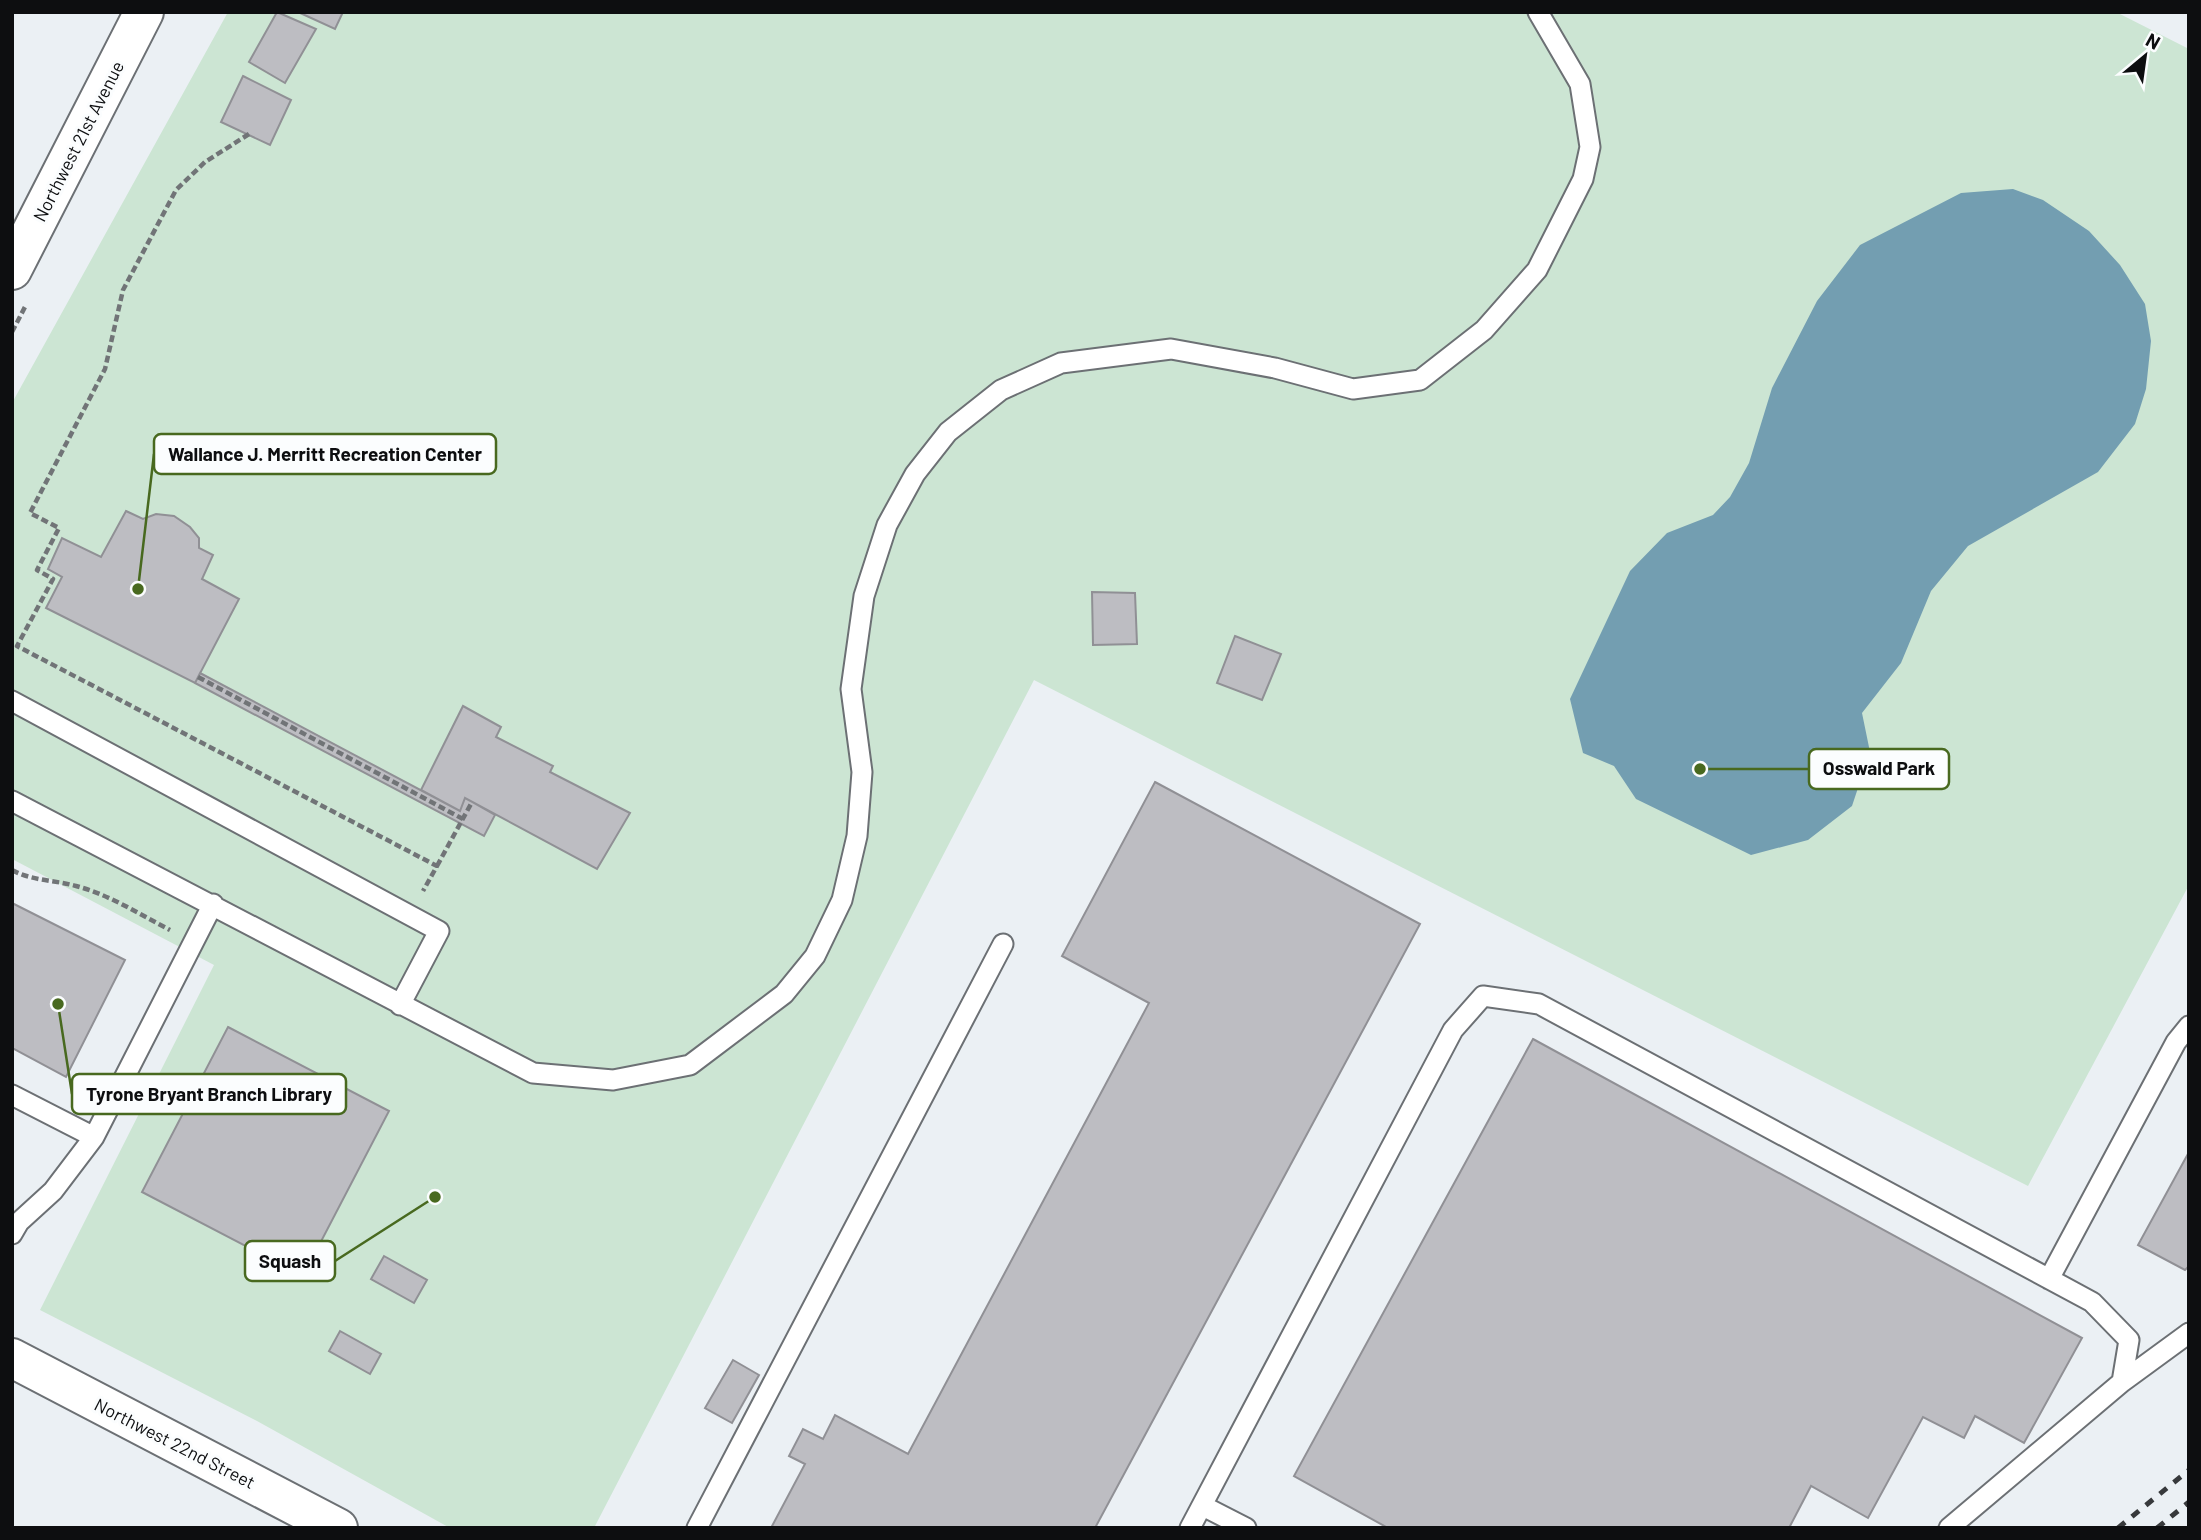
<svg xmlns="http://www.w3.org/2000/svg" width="2201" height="1540" font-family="Barlow,sans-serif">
	<rect width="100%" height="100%" fill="#ebf0f4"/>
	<!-- green -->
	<path fill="#cce5d3" d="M228,12h1888l73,37v836l-161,301 -994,-506 -440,848h-144l-193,-107 -217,-111 174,-345 -202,-106v-456z"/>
	<!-- water -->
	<path fill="#739eb1" d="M2013,189l30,11 46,31 31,34 25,39 6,37 -5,48 -11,35 -37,48 -130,74 -37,45 -30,72 -39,50 8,39 -18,54 -44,34 -57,15 -115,-56 -22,-33 -31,-13 -13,-54 60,-128 37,-38 46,-18 17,-18 19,-34 23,-75 45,-87 43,-56 101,-52z"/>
	<!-- building -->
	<path fill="#bdbdc2" stroke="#909095" stroke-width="2" d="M277,12l39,17 -31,54 -36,-21z
		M298,12h45l-8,17z
		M243,76l48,24 -21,45 -49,-23z
		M126,511l17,8 13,-5 18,2 16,11 9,11v10l14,7 -11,24 37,20 -44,84 -149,-75 16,-31 -14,-8 14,-31 39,19z
		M1092,592l43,1 2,51 -44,1z
		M1235,636l46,18 -19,46 -45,-17z
		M200,673l260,138 5,-13 30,17 -11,21 -289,-153z
		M463,706l38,21 -5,10 57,29 -3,6 80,41 -33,56 -132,-71 -5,13 -39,-21z
		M1155,782l265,142 -325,604h-324l34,-64 -16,-8 14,-27 20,10 12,-24 73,39 241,-451 -87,-47z
		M12,903l113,57 -59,117 -54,-29z
		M228,1027l161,84 -86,165 -161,-84z
		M1533,1039l549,299 -58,105 -49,-27 -11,22 -41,-21 -55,101 -57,-32 -22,42h-401l-94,-52z
		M2189,1152v114l-4,4 -47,-25z
		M384,1256l43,24 -13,23 -43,-24z
		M340,1331l41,23 -11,20 -41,-23z
		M733,1360l26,15 -27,48 -27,-15z"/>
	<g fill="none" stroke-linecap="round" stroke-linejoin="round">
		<!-- service casing -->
		<g stroke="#6c7074" stroke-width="23">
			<path id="service" d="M12,701l427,230 -39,74
				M12,801l521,272 80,7 77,-15 94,-71 31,-38 27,-56 15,-64 5,-64 -11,-83 13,-93 23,-71 28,-51 33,-42 53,-42 60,-27 110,-14 104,19 78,21 67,-9 64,-50 53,-60 46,-91 7,-32 -10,-63 -42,-72
				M12,1095l82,42
				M12,1234l7,-12 34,-31 41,-54 119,-233
				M2049,1279l127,-237 13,-16
				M2122,1382l67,-49
				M1203,1506l43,22
				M697,1528l306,-584
				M1190,1528l263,-498 30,-34 56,8 553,298 37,38 -7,42 -173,146"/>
		</g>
		<!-- minor casing -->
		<g stroke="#6c7074" stroke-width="42">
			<path id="minor" d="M12,1358l326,170"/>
		</g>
		<!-- tertiary casing -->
		<g stroke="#6c7074" stroke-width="42">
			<path id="tertiary" d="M12,270l132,-258"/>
		</g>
		<!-- path -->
		<path stroke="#717477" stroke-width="4.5" stroke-dasharray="7 3.5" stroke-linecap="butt" d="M249,134l-44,28 -29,28 -53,100 -18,79 -75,144 29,15 -22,42 16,9 -36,67 420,220 -14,25
			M12,332l14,-27
			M198,677l265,142
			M437,866l35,-64
			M12,870c20,11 43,10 64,16 34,9 63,28 94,44"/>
		<!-- service -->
		<use href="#service" stroke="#fff" stroke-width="19"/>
		<!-- minor -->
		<use href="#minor" stroke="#fff" stroke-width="38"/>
		<!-- tertiary -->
		<use href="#tertiary" stroke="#fff" stroke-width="38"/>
		<!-- rail -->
		<path stroke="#37393b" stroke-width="5" stroke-dasharray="9 9" stroke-linecap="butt" d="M2118,1528l71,-58
			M2157,1528l32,-26"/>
	</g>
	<g text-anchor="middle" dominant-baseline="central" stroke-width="6" stroke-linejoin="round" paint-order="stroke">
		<!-- street labels -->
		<g font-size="18" fill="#0d0e10" stroke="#fbfdfe">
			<text transform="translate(78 141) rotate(-63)">Northwest 21st Avenue</text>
			<text transform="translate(175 1443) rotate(27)">Northwest 22nd Street</text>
		</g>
	</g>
	<!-- callouts -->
	<path fill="none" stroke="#48691f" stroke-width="2.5" d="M138 589L154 454M1700 769L1809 769M58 1004L72 1094M435 1197L335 1261"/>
	<g fill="#48691f" stroke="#fbfdfe" stroke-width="2.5">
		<circle cx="138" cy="589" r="7"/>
		<circle cx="1700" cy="769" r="7"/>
		<circle cx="58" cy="1004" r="7"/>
		<circle cx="435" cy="1197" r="7"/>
	</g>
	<g fill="#fbfdfe" stroke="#48691f" stroke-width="2.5">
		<rect x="154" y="434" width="342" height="40" rx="7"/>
		<rect x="1809" y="749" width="140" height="40" rx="7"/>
		<rect x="72" y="1074" width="274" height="40" rx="7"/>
		<rect x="245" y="1241" width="90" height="40" rx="7"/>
	</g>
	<g font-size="19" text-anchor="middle" font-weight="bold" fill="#0d0e10">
		<text x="325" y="461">Wallance J. Merritt Recreation Center</text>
		<text x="1879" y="775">Osswald Park</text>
		<text x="209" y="1101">Tyrone Bryant Branch Library</text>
		<text x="290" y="1268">Squash</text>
	</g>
	<!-- border -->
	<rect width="2201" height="1540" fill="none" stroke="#0d0e10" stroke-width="28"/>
	<!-- north arrow -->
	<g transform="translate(2145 56) rotate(29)" stroke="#fbfdfe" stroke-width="5" paint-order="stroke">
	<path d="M0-5L12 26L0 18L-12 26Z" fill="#0d0e10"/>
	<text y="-10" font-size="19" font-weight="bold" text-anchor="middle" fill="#0d0e10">N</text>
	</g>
</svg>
